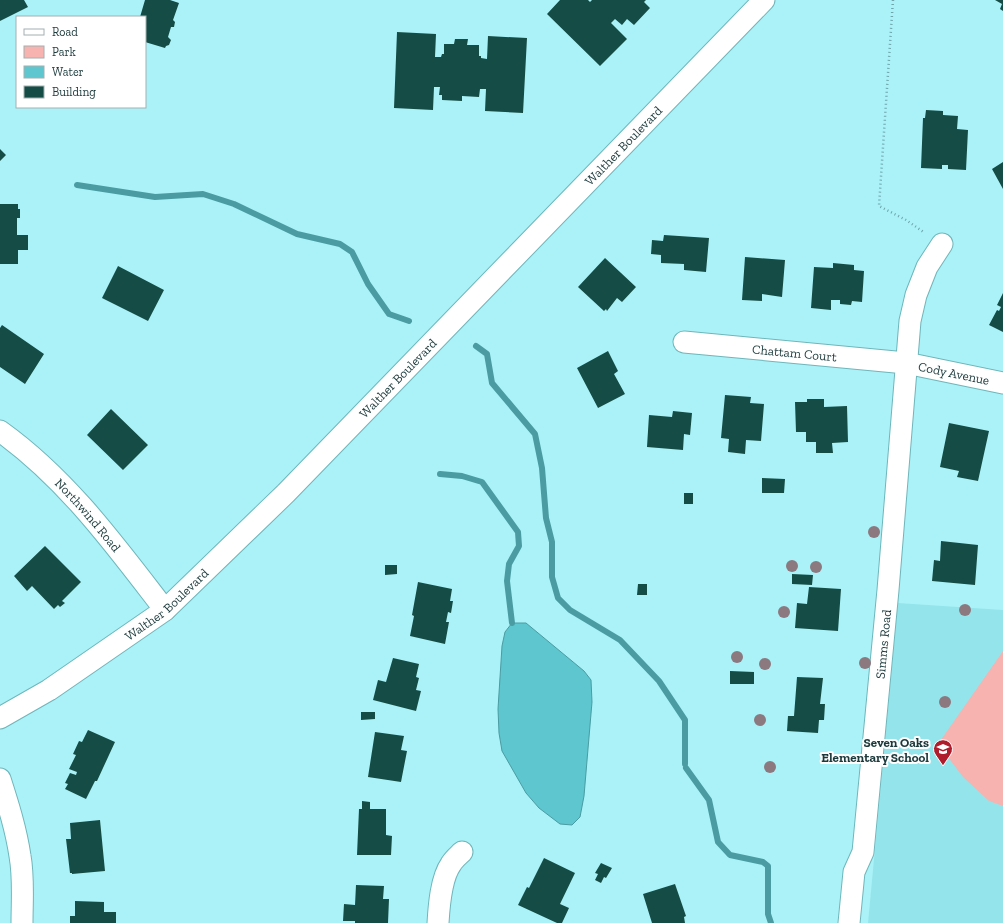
<svg xmlns="http://www.w3.org/2000/svg" width="1003" height="923" font-family="'Zilla Slab',serif">
	<rect width="100%" height="100%" fill="#aaf2f8"/>
	<!-- built -->
	<path fill="#94e5eb" d="M898,603l105,7v313h-135z"/>
	<!-- green -->
	<path fill="#f6b3b0" d="M1003,651v155l-14,-5 -26,-24 -25,-33z"/>
	<!-- water -->
	<path fill="#5dc6ce" stroke="#4a9ca2" d="M512,623h14l58,48 7,9 1,22 -8,94 -4,21 -8,8 -12,-1 -21,-16 -13,-15 -24,-42 -3,-18 -1,-24 4,-63 3,-14z"/>
	<g fill="none" stroke-linecap="round" stroke-linejoin="round">
		<!-- stream -->
		<path stroke="#4a9ca2" stroke-width="6" d="M77,185l78,12 48,-3 31,10 63,30 43,10 12,8 16,32 21,30 20,7
			M476,346l11,8 5,29 43,51 7,34 4,50 6,24v35l6,21 12,12 50,30 39,41 26,39v44
			M440,474l22,2 20,6 36,50 1,14 -10,18 -2,17 5,42
			M686,768l23,32 9,42 12,13 33,7 5,4v48l3,9"/>
	</g>
	<!-- building -->
	<path fill="#154c45" d="M0,0h24l4,7 -28,14z
		M145,0h25l9,3 -6,17 2,2 -1,5h-3l-3,10 3,3 -2,5 -3,1 -1,2 -20,-6v-25h-5z
		M560,0h28l2,2 2,-2h54l-2,2 6,6 -16,17 -7,-6 -5,6 -7,-6 -4,4 16,16 -27,27 -53,-52z
		M995,0h8v11l-3,-2 2,-5z
		M397,32l39,2 -1,23h6l1,-3h2v-10h10l1,-5h13l-1,6h12v11h2v2l6,1 1,-23 39,2 -4,75 -38,-2 1,-22h-6l-1,8 -17,-1v5l-20,-1v-5h-3l1,-8h-6l-1,23 -39,-2z
		M926,110l17,1v4l15,1 -1,13 11,1 -2,40 -18,-1v-4h-6v4l-21,-1 2,-50h2z
		M0,149l6,6 -6,6z
		M1003,162v27l-11,-20z
		M0,204h18v5h2v9h-3v17h11v15h-10v14h-18z
		M664,235l45,3 -3,34 -22,-2v-6l-23,-1v-8l-10,-1 1,-14 11,1z
		M745,257l40,3 -3,37 -20,-3v7l-20,-1z
		M605,258l31,29 -14,15 -5,-4 -10,13 -1,-2 -2,2 -26,-24z
		M833,263l21,2v5l10,1 -2,31 -10,-1 -1,4 -11,-1v-4h-9v10l-20,-2 3,-41 19,1z
		M118,266l46,24 -16,31 -46,-23z
		M1003,293v39l-14,-7 8,-15 2,1 2,-4 -4,-2z
		M2,325l42,29 -19,30 -25,-17v-39z
		M608,351l10,20 -4,3 11,20 -27,14 -21,-40z
		M725,395l26,2 -1,6 14,1 -3,37 -15,-1 -1,14 -17,-2 1,-13 -8,-1z
		M807,399h17v8l23,-1 1,36 -16,1 1,10h-17v-11h-10v-10h-10l-1,-30h12z
		M111,409l37,36 -25,25 -36,-35z
		M673,411l19,2 -2,22 -6,-1 -1,16 -36,-3 2,-32 23,2z
		M949,423l40,8 -11,50 -21,-4 2,-6 -19,-4z
		M762,478l23,1 -1,14h-22z
		M684,493h9v11h-9z
		M941,541l37,4 -3,40 -43,-4 2,-21 6,1z
		M45,546l36,36 -19,19 3,2 -5,4 -2,-2 -4,4 -22,-23 -5,5 -13,-15z
		M385,565h12v9l-12,1z
		M792,574l21,1 -1,10 -20,-1z
		M418,582l34,7 -2,12h3l-2,12 -3,-1 -2,10h3l-4,22 -35,-8 4,-20 -2,-1z
		M638,584h9v11h-10z
		M809,587l32,2 -3,42 -43,-3 2,-25 10,1z
		M393,658l26,6 -3,13 3,1 -3,12 5,1 -5,20 -43,-11 5,-20 8,2z
		M730,671l24,1v12h-24z
		M797,677l26,1 -3,26h5l-1,16h-5l-1,13 -31,-2 1,-15h6z
		M361,712h14v7l-14,1z
		M88,730l27,12 -18,39h-2l-9,18 -21,-10 3,-5 -3,-1 5,-10 6,2 1,-3 -8,-3 7,-14 -3,-1 6,-13 3,1z
		M375,732l29,4 -3,14 6,1 -6,31 -33,-5z
		M362,801l8,1v7h16v26l6,1 -1,19h-34l2,-46h3z
		M100,820l5,51 -33,3v-1h-2l-4,-34h5l-1,-16z
		M544,858l31,15 -15,31 9,4 -7,15h-5l-39,-18 9,-18 2,1z
		M601,863l11,5 -6,10 -2,-1 -3,6 -6,-3 3,-6 -3,-1z
		M675,884l11,32 -2,1 1,6h-33l-9,-29z
		M356,885l28,1 -1,13h6l-1,24h-33v-2h-12l1,-17 11,1z
		M75,901l29,1v10h12v11h-46v-7h5z"/>
	<g fill="none" stroke-linecap="round" stroke-linejoin="round">
		<!-- street casing -->
		<g stroke="#6fb6bb" stroke-width="23">
			<g id="street">
				<path id="s1" d="M684,342l222,21 97,20"/>
				<path id="s2" d="M0,431c67,48 115,114 165,179"/>
				<path id="s3" d="M0,718l49,-28 116,-80 121,-117 478,-493"/>
				<path d="M0,779c8,25 16,50 20,77 4,22 2,45 2,67"/>
				<path d="M438,923c1,-17 3,-45 13,-59 3,-5 7,-8 11,-12"/>
				<path id="s4" d="M849,923l5,-51 9,-20 25,-262 22,-269 6,-26 11,-28 15,-23"/>
			</g>
		</g>
		<!-- path -->
		<path stroke="#6fa5aa" stroke-width="2.5" stroke-dasharray="1 3" stroke-linecap="butt" d="M893,0l-14,206 27,14 19,13"/>
		<!-- street -->
		<use href="#street" stroke="#fff" stroke-width="21"/>
	</g>
	<!-- trees -->
	<g fill="#8c7980">
		<circle cx="874" cy="532" r="6"/>
		<circle cx="792" cy="566" r="6"/>
		<circle cx="816" cy="567" r="6"/>
		<circle cx="965" cy="610" r="6"/>
		<circle cx="784" cy="612" r="6"/>
		<circle cx="737" cy="657" r="6"/>
		<circle cx="865" cy="663" r="6"/>
		<circle cx="765" cy="664" r="6"/>
		<circle cx="945" cy="702" r="6"/>
		<circle cx="760" cy="720" r="6"/>
		<circle cx="770" cy="767" r="6"/>
	</g>
	<!-- icons -->
	<defs>
		<g id="school-pin" transform="scale(1)"><path d="M0 17L-7.5 6A9.5 9.5 0 1 1 7.5 6Z" fill="#af1c2c" stroke="#fff"/><path d="M0-5L7-2L0 1L-7-2ZM-4 1L0 2.5L4 1V4Q0 6-4 4Z" fill="#fff"/></g>
	</defs>
	<g fill-rule="evenodd">
		<use href="#school-pin" x="943" y="749"/>
	</g>
	<g text-anchor="middle" dominant-baseline="central" stroke-width="4" stroke-linejoin="round" paint-order="stroke">
		<!-- street labels -->
		<g font-size="13" fill="#1c3a3c" stroke="#fff">
			<text stroke="none"><textPath href="#s3" startOffset="850">Walther Boulevard</textPath></text>
			<text stroke="none"><textPath href="#s1" startOffset="111">Chattam Court</textPath></text>
			<text stroke="none"><textPath href="#s1" startOffset="272">Cody Avenue</textPath></text>
			<text stroke="none"><textPath href="#s3" startOffset="526">Walther Boulevard</textPath></text>
			<text stroke="none"><textPath href="#s2" startOffset="122">Northwind Road</textPath></text>
			<text stroke="none"><textPath href="#s3" startOffset="202">Walther Boulevard</textPath></text>
			<text stroke="none"><textPath href="#s4" startOffset="282">Simms Road</textPath></text>
		</g>
		<!-- poi labels -->
		<g font-size="13" font-weight="bold" fill="#1c3a3c" stroke="#fff" text-anchor="end">
			<text x="929" y="742">Seven Oaks<tspan x="929" dy="15">Elementary School</tspan></text>
		</g>
	</g>
	<!-- legend -->
	<rect x="16" y="16" width="130" height="92" fill="#ffffff" stroke="#a4b0b1"/>
	<rect x="24" y="29" width="20" height="6" fill="#ffffff" stroke="#a4b0b1"/>
	<text x="52" y="36" font-size="12" fill="#1c3a3c">Road</text>
	<rect x="24" y="46" width="20" height="12" fill="#f6b3b0" stroke="#a4b0b1"/>
	<text x="52" y="56" font-size="12" fill="#1c3a3c">Park</text>
	<rect x="24" y="66" width="20" height="12" fill="#5dc6ce" stroke="#a4b0b1"/>
	<text x="52" y="76" font-size="12" fill="#1c3a3c">Water</text>
	<rect x="24" y="86" width="20" height="12" fill="#154c45" stroke="#a4b0b1"/>
	<text x="52" y="96" font-size="12" fill="#1c3a3c">Building</text>
</svg>
